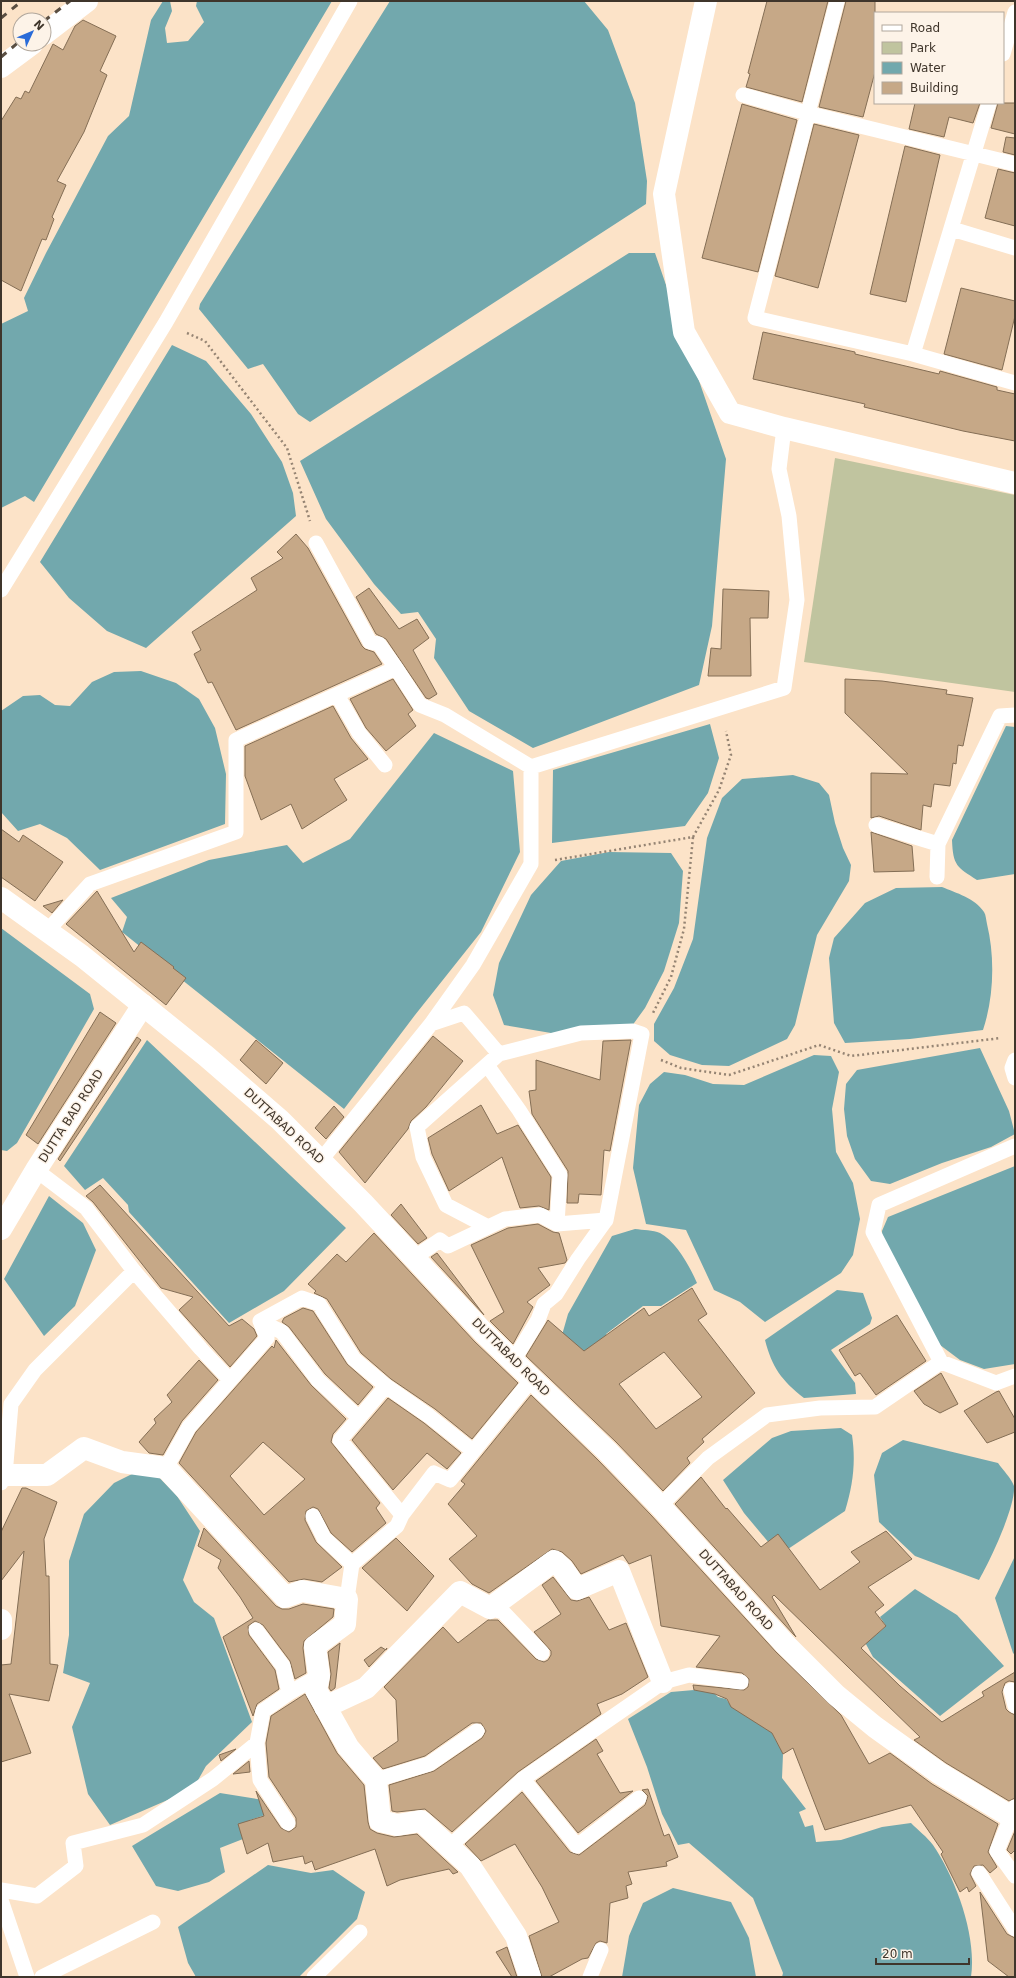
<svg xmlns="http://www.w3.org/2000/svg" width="1016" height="1978" font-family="'DejaVu Sans',sans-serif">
	<rect width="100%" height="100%" fill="#fce3c8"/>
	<!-- green -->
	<path fill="#c0c49f" d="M835,458l180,37v197l-211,-30z"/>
	<!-- water -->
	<path fill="#72a8ad" d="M163,1h7l2,10 -7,17 2,15 21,-2 16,-19 -8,-16 1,-5h135l-298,501 -9,-6 -24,12v-184l27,-13 -4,-13 22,-45 62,-117 21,-20 22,-96z
		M390,1h194l24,29 27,73 12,78 -1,23 -336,218 -12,-8 -35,-50 -15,5 -49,-60 1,-5z
		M629,253h26l71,206 -14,167 -13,59 -166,63 -64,-37 -35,-53 2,-19 -18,-27 -17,2 -27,-30 -48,-65 -26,-58z
		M172,345l34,16 45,53 31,48 11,31 3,23 -150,132 -39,-17 -38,-33 -29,-36z
		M141,671l35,12 23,16 16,29 11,46 -1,50 -125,46 -33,-32 -27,-14 -22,7 -17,-19v-101l22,-15 17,-1 15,10 15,1 22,-24 22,-10z
		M710,724l9,34 -11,35 -23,33 -133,17 1,-73z
		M1006,726l9,1v147l-38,6c-20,-13 -24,-14 -25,-40z
		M434,733l79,38 7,81 -39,80 -66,83 -71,94 -222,-177 5,-15 -16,-19 98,-38 78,-15 16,18 47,-24z
		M793,775l26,8 10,12 6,28 8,25 8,17 -2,16 -32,54 -22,90 -8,14 -58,27 -27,-1 -32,-10 -16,-14v-17l20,-36 19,-49 14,-101 15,-40 20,-19z
		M609,852l62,1 12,18 -4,52 -15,48 -19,37 -16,22 -78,3 -47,-8 -11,-30 6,-32 32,-68 30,-34z
		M942,887c14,6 33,11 42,25 2,3 2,8 3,12 8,33 7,73 -4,106l-73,9 -65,4 -11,-20 -5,-65 5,-20 31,-35 31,-15z
		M1,928l89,66 4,15 -77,134 -10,8 -6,-1z
		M147,1040l199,188 -62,63 -55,32 -100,-111 -1,-7 -25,-27 -18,12 -21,-24z
		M980,1048l29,63 6,23 -24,13 -49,16 -52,21 -19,-3 -16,-22 -8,-23 -3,-27 2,-25 11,-14z
		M814,1055l17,1 8,16 -7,37 4,43 17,31 7,36 -7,36 -12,18 -76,49 -25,-20 -26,-12 -28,-60 -40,-6 -13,-56 6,-63 11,-21 14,-12 21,3 28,9 31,1z
		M1015,1166v198l-31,5 -24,-9 -20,-15 -57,-95 -1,-19 6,-14z
		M49,1196l34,27 13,27 -21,56 -31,30 -40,-57z
		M635,1229c8,1 18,1 25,4 16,8 30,34 37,50l-36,23h-18l-37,28 6,9 -22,13 -30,-14 8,-28 44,-78z
		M837,1290l26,3 9,25 -2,6 -39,26 24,33 1,11 -52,4c-23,-18 -32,-31 -39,-58z
		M841,1428l11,7c4,27 1,50 -7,76l-66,44 -35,-42 -21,-33 49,-42 19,-7z
		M903,1440l95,23c5,7 13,15 16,23 2,20 -25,77 -35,94l-64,-24 -36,-34 -5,-47 8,-22z
		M148,1466l29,30 23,35 -17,49 11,22 20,16 38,104 -46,44 -13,23 -83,36 -22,-31 -16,-67 18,-44 -27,-10 6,-38v-74l15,-47 30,-31z
		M1015,1556v99l-2,-2 -18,-55z
		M915,1589l42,26 47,51 -64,50 -67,-59 -12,-22h15l10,-9 -6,-9z
		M694,1690l19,2 5,5 8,2 6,8 38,22 13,25 -1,24 24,31 -7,3 6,15 8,-2 3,17 25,-2 41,-13 29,-4c7,7 16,14 22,22 23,34 44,91 38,132h-189l1,-4 -30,-75 -64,-55 -11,2 -16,-31 -15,-47 -19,-48 43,-27z
		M220,1793l43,7 2,15 -15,5 -7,19 -23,9 5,24 -16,10 -31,9 -22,-5 -24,-40z
		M268,1865l43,8 22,-3 32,22 -8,27 -58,58h-103l-8,-14 -10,-36z
		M673,1888l58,14 18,36 7,39h-134l7,-41 14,-33z"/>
	<!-- building -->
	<path fill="#c6a887" stroke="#846e55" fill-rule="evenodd" d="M767,1h61l-26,101 -56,-15 4,-13 -2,-1z
		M846,1h29v71l-12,45 -44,-10z
		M83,20l33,16 -16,35 7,4 -23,57 -27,49 9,4 -14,32 2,2 -8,21 -4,-1 -21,52 -20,-11v-159l15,-24 5,2 4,-8 4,2 24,-49 10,6 12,-24z
		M915,103h65l-7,20 -24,-6 -5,20 -35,-8z
		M998,103h17v31l-24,-6z
		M742,104l55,16 -39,152 -56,-14z
		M814,124l45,11 -41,153 -43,-12z
		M1006,137l9,1v17l-12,-3z
		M905,146l35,9 -34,147 -36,-8z
		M998,169l17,4v53l-30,-8z
		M961,288l54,13v15l-13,54 -58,-16z
		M763,332l92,20v2l84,20 1,-3 57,16v3l18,4v47l-52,-10 -99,-24 1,-3 -112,-25z
		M296,534l12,14 54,98 3,3 9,3 8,12 -146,66 -24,-48 -4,1 -14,-29 7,-4 -9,-18 65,-42 -6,-12 32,-20 -6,-6z
		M369,588l30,41 18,-10 12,19 -16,12 24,44 -8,5 -3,-1 -40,-59 -10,-5 -20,-37z
		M723,589l46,2 -1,27h-18l1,58h-43l3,-28 10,1z
		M393,679l20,31 -5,4 8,12 -30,25 -20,-23 -16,-29z
		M845,679l37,2 65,9 -1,4 27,4 -10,48 -5,-1 -2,19 -3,-1 -3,23 -16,-2 -3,23 -8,-2 -2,25 -42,-14 -8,2v-45l37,1 -63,-61z
		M333,706l18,32 17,21 -34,20 13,21 -45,29 -11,-25 -30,16 -16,-44v-30z
		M1,829l18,13 4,-7 40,27 -28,39 -34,-24z
		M871,832l41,14 2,25 -40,1z
		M97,891l37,61 7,-10 33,25 -1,1 13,10 -20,27 -100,-81z
		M63,900l-11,13 -9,-7z
		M100,1012l16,11 -78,121 -12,-9z
		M433,1036l30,25 -37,46 -15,14 -3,8 -43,54 -26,-31z
		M137,1037l4,3 -81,121 -2,-2z
		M256,1040l27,23 -17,21 -26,-24z
		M631,1040l-21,111 -6,-1 -3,45 -22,-1 -1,9h-11l1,-32 -36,-57 -3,-23 7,-1v-30l64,20 3,-39z
		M481,1105l16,29 21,-9 33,52 -2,33 -10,-4 -19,2 -18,-51 -53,34 -17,-37 -4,-16z
		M334,1106l10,11 -18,22 -11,-11z
		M100,1185l129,141 13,-7 12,10 3,7 -27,31 -51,-57 14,-13 -32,-9 -68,-86 -7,-6z
		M401,1204l26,34 -9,6 -27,-29z
		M538,1224l15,8 6,1 8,27 -2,3 -27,5 12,17 -23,17 6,5 -20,37 -23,-23 14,-9 -33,-67 37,-17z
		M374,1233l101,109 43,41 -46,56 -37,-30 -44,-30 -30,-26 -34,-54 -13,-6 2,-2 -8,-7 29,-30 9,8z
		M437,1253l47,62 -53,-58z
		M692,1288l15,26 -9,6 57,73 -53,46 2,3 -17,16 3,5 -27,28 -47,-49 -90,-86 22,-36 36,31 60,-43 5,8zM664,1352l38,45 -46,32 -37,-45z
		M303,1308l10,3 34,53 26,23 -15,18 -33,-31 -36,-47 -7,-5 2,-4z
		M897,1315l29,46 -50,34 -16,-22 -5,3 -16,-26z
		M276,1340l35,45 35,34 -13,15 -2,8 49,61 -4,5 10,15 -34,29 -21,-19 -13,-24 -5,-2 -7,4 -1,9 11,22 26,25 -20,15 -18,-3 -15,3 -110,-119 17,-31 76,-86 2,2zM263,1442l42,37 -41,36 -34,-39z
		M199,1360l19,20 -36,41 -19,34 -14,-2 -10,-11 17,-19 -2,-4 18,-17 -5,-7z
		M941,1373l17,31 -18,9 -16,-9 -10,-13z
		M999,1391l16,28v13l-28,11 -23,-32 32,-19z
		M531,1395l67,65 53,55 125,137 65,63 28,49 21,-11 42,31 66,40 -10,28 9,15 -7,6 -7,-8 -9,1 -4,8 6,12 -7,6 -2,-5 -7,5 -19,-38 2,-2 -32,-47 -86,25 -32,-82 -10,6 -11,-21 -41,-26 -4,-8 -12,-5 -21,-4 -1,-5 51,5 4,-3 1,-8 -7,-6 -46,-6 24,-31 -59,-10 -10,-71 -22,9 -6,-9 -42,19 -9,-13 -10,-9 -10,-3 -63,44 -17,-9 -23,-25 28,-23 -29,-32 17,-20 -4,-3z
		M388,1398l36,25 37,30 -14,16 -20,-16 -34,37 -41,-50z
		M701,1477l25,32 1,-1 34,39 17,-13 42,56 40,-28 -9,-10 35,-21 26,28 -44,28 16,18 -9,7 11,14 -25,22 39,38 42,36 42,-26 -2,-4 33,-20v10l-6,-1 -4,2 -3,9 4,17 3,3 6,3v83l-6,3 -63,-38 -32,-23 6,-3 -146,-142 -2,2 24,40 -2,-2 -119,-131z
		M22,1488h4l31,14 -13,37 2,37h3l1,88 8,1 -9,36 -40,-7 22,59 -30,9v-97l10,-1 13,-113 -23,30v-49z
		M204,1528l72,78 6,3h7l14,-5 31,5 -1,8 -29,24 -1,7 3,25 -11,6 -5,-18 -27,-36 -8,-4 -7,5 1,9 26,35 4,19 -22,15 -4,12 -30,-79 30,-19 -13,-21 -22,-29 3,-8 -23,-14z
		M396,1538l38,38 -27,35 -45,-43z
		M553,1577l18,23 6,1 12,-4 20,33 17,-7 22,54 -26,17 -25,10 4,10 -83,58 -66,60 -27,-23 -28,3 -5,-1 -3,-26 45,-14 48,-33 4,-7 -5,-8h-9l-47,33 -42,13 -10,-11 25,-17 -2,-41 -12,-13 59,-60 15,16 30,-23h10l38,39 8,3 4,-2 3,-5v-4l-17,-19 27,-18 -19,-29z
		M340,1643l-5,45 -4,3 -2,-3 2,-14 -3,-22z
		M381,1647l5,3 1,-2 -18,19 -5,-7z
		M305,1694l32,59 27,32 4,37 2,7 7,4 17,4 23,-3 41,38 -5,2 -4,-5 -49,11 -13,6 -12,-37 -60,21 -3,-9 -7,3 -2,-8 -30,6 -5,-19 -21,11 -9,-30 26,-8 -8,-25 25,37 8,4 7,-5v-9l-27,-41 -3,-34 5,-27z
		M596,1739l7,12 -6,3 23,39 13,-2 -55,42 -42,-52z
		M236,1749l-15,12 -2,-6z
		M249,1761l1,11 -17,2z
		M648,1789l16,47 5,-2 9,23 -12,5 1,4 -39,6 4,12 -6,2 2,12 -18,5 -3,40 -7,-2 -4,2 -8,15 -6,1 -33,18h-7l-13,-41 30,-14 -17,-35 -27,-43 -34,17 -16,-17 57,-52 48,60 9,3 66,-50 3,-9 -6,-6z
		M1015,1831v19l-4,4 -4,-4z
		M980,1892l27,42 8,4v39h-6l-21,-16z
		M507,1947l10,30h-5l-16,-25z"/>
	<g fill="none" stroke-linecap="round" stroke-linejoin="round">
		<!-- path -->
		<path stroke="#958473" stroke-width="2.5" stroke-dasharray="2 3" stroke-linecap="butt" d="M187,333l18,8 82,107 23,73
			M693,837l26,-47 12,-35 -5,-24
			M555,860l138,-23 -9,92 -13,48 -18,36
			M661,1060l20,8 48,7 90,-30 32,11 150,-18"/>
		<!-- lane -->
		<path stroke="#fff" stroke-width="15" d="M837,1l-82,317 158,36 102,29
			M1003,54l12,-42
			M743,95l64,18 208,51
			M952,229l63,19
			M913,354l76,-251
			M1,590l165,-268 184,-321
			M337,695l22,38 26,32
			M531,767l253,-79 13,-88 -8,-84 -10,-47 5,-41
			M876,825l62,19
			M937,877l1,-33 62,-128 15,-1
			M48,930l42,-46 146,-52v-92l160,-72 -17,-24 -9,-2 -54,-99
			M431,1024l33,-11 35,41 -82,73 6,30 23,48 42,22
			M1015,1060l-3,8 3,10
			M487,1065l32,45 41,65 -3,49
			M1015,1146l-136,59 -6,27 68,130 55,21 19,-7
			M321,1160l110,-136 42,-59 58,-101v-97l-86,-52 -25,-10 -24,-37
			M36,1170l50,38 48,63 67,78 28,30
			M415,1257l25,-17 8,6 57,-27 35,-4 17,9 49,-4 36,-186 -9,-3 -52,2 -82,21
			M260,1321l22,11 36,48 41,38
			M513,1361l25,-41 6,-16 12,-10 22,-35 28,-39
			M166,1468l23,-41 78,-89 -7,-17 42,-23 17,6 35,55 32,27 43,30 44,35
			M1,1483l4,-8 6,-71 24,-34 99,-99
			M660,1506l48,-48 59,-43 53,-7 55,-1 66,-45
			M402,1515l32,-42 16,7 82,-101
			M313,1516l11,22 28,26
			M347,1599l5,-35 45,-38 5,-11 -62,-75 46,-54
			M490,1608l13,4 39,41
			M256,1630l27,36 6,27
			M1011,1690l4,16
			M523,1779l54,67 62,-48
			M376,1780l53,-16 48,-33
			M1015,1807l-18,44 18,25
			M288,1823l-28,-43 -3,-37 6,-32 26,-18 30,-17
			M449,1847l74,-68 140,-97 26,-7 52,7
			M979,1873l36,56
			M1,1890l36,6 39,-30 -3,-23 70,-18 70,-46 44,-36
			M1,1900l26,77
			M42,1977l111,-55
			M314,1977l46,-45
			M590,1977l11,-27"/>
		<!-- street -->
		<path stroke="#fff" stroke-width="22" d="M706,1l-42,193 20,138 46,81 54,15 231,55
			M1,1229l35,-59 107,-165
			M5,1475h42l37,-27 38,14 44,6 119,129 17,-6 45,8 -2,25 -30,22 4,30 -3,14 32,57 28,33 4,41 17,4 24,-4 49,45 46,70 14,41
			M1,1620v9
			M325,1707l41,-19 94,-96 30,16 64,-47 8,7 15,21 42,-18 44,111"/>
		<!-- secondary -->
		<path stroke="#fff" stroke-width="22" d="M44,34l43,-33
			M1,67l31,-23
			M1,898l81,58 124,100 74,64 83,83 121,130 123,118 53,55 125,138 51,51 39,32 64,46 76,46"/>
		<!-- rail -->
		<path stroke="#5a4e41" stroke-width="3" stroke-dasharray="7 7" stroke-linecap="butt" d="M1,18l21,-17
			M44,21l26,-20
			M1,57l19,-16"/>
	</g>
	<g text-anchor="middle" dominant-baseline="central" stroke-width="3" stroke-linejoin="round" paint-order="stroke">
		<!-- street labels -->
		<g font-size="12" fill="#3f352b" stroke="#fdf3e8">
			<text transform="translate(71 1116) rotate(-57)">DUTTA BAD ROAD</text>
			<text transform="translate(284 1126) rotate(43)">DUTTABAD ROAD</text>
			<text transform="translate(511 1357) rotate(45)">DUTTABAD ROAD</text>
			<text transform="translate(736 1590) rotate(48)">DUTTABAD ROAD</text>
		</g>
	</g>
	<!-- border -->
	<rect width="1016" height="1978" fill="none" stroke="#3f352b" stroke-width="4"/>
	<!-- legend -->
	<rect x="874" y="12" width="130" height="92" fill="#fdf3e8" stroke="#b1a79c"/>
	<rect x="882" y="25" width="20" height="6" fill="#ffffff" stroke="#b1a79c"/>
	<text x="910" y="32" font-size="12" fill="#3f352b">Road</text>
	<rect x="882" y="42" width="20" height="12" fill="#c0c49f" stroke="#b1a79c"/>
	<text x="910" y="52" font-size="12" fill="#3f352b">Park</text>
	<rect x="882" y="62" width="20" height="12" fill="#72a8ad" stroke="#b1a79c"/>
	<text x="910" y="72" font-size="12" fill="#3f352b">Water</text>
	<rect x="882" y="82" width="20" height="12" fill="#c6a887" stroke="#b1a79c"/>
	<text x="910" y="92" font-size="12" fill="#3f352b">Building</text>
	<!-- north arrow -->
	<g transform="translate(32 32) rotate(46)"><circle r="19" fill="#fdf3e8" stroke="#b1a79c"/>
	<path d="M0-3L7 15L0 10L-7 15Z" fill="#2a6bd8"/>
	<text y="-6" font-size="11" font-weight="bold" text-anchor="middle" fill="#3f352b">N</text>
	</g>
	<!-- scale -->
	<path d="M876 1958v6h93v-6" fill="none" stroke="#3f352b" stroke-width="2"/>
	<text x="882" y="1958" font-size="12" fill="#3f352b" stroke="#fdf3e8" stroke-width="3" paint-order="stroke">20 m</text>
</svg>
